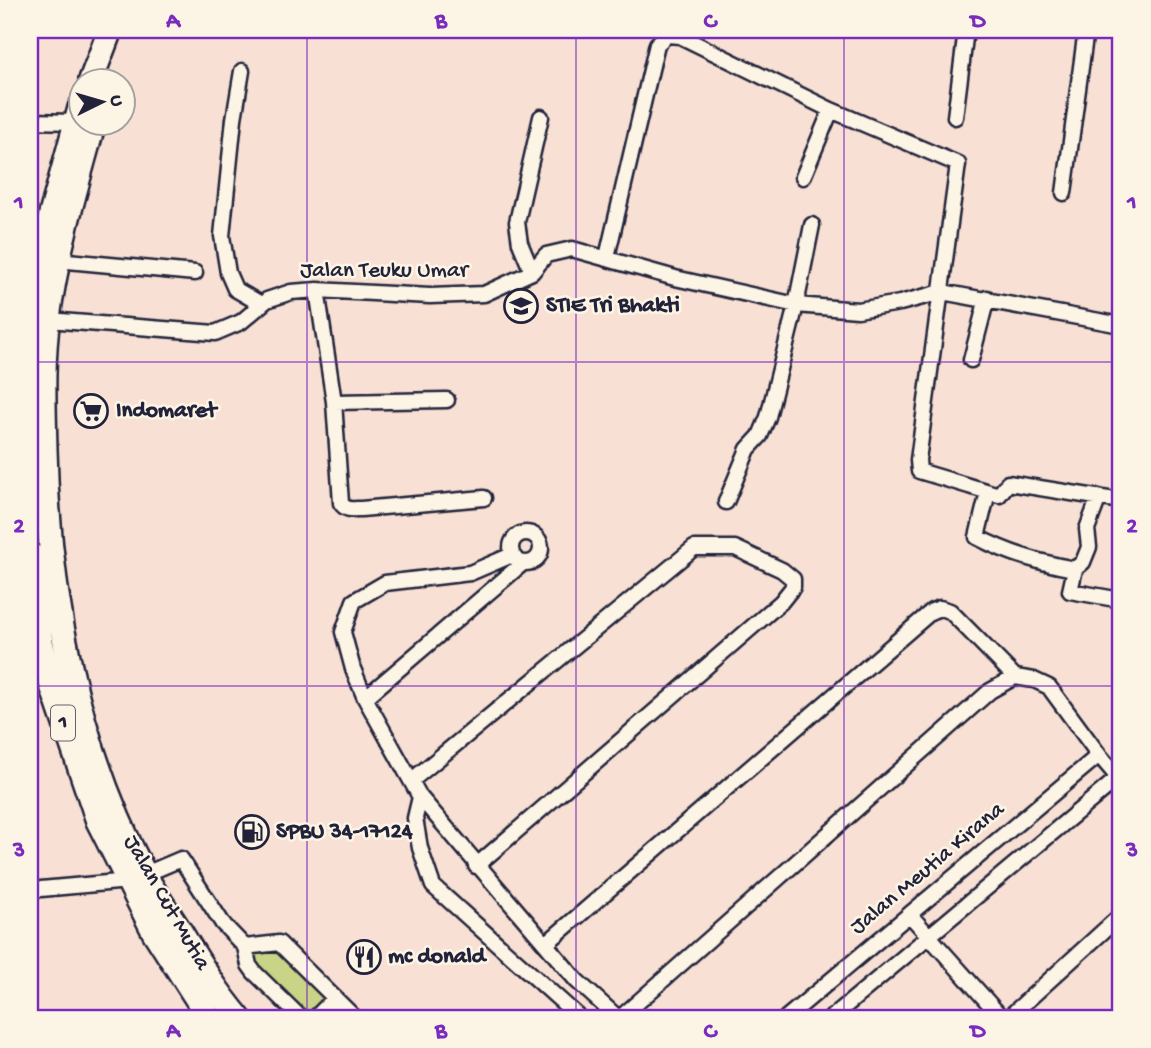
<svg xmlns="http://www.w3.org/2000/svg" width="1151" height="1048" font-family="'Gochi Hand',sans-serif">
	<rect width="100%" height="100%" fill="#f8e1d4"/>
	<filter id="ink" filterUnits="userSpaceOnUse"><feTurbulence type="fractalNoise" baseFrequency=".0143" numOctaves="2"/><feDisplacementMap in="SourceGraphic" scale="14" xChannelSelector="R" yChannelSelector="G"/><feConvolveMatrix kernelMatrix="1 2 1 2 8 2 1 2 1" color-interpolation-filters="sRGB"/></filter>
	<g filter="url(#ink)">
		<!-- green -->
		<path fill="#c9d487" stroke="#767b61" stroke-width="2" d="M279,943l56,55 -20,20h-14l-47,-46 -9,-25z"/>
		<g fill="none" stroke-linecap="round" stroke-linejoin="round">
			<!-- minor casing -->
			<g stroke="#22223b" stroke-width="19">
				<path id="minor" d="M1098,30l23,2
					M242,71l-8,48 -12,117 6,37 7,16 26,15
					M955,117l11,-87
					M30,121l45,1
					M803,177l28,-67
					M1064,193l22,-163
					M607,257l50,-213 10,-9 13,1 151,74 127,54 -40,296 1,11 80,24 9,-12 113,18
					M57,260l138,13
					M532,272l-12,-29 -3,-21 24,-105
					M317,290l17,112 7,101c5,8 12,6 20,6l123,-11
					M48,320l167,13 26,-11 26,-22 24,-8 26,-2 113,6 54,-2 48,-22 14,-17 26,-6 103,29 121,27 62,5 42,-7 42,-11 179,33
					M971,360l16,-62
					M334,402l113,-2
					M988,492l-11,45c32,17 63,26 98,32
					M1099,497l-12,32 2,18 -6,15 -8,7 -5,22 51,9
					M726,502l22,-53 12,-13 8,-19 28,-112 16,-80
					M511 548a15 15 0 1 1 30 0a15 15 0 1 1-30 0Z
					M512,555l-42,18 -85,10 -31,18 -11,31 10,37 12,29 55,99 157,184 41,37
					M365,698l158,-135
					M411,781l283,-233h41l47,22 11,9v8l-12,15 -305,264
					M420,797l-5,21 5,30 13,38 147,132
					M30,890l99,-9 52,-22 42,65 22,23 4,18 5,7 47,46
					M910,915l92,103
					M547,943l385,-332 8,-3 10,3 65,66
					M245,947l34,-4 76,75
					M315,1018l20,-20
					M620,1018l370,-327 25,-14 19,3 15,7 50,68 22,26
					M786,1018l313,-263
					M831,1018l287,-240
					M1008,1018l113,-103"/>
			</g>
			<!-- trunk casing -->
			<g stroke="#22223b" stroke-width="28">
				<path id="trunk" d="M91,80l19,-50
					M94,122c-18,65 -37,129 -46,196 -6,43 -4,88 -3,131 3,145 31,295 99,424 10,20 24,39 36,58 19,31 36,60 59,87
					M30,319l11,-68 39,-143
					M30,554l11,88 9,38 48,141 56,111 55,86"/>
			</g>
			<!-- minor -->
			<use href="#minor" stroke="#fcf5e5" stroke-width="14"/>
			<!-- trunk -->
			<use href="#trunk" stroke="#fcf5e5" stroke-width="23"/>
		</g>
	</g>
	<!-- grid -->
	<path fill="none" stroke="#7b2cbf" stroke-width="2" stroke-opacity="0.55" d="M307,30v988M576,30v988M844,30v988M30,362h1091M30,686h1091"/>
	<!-- icons -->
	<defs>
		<g id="university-ring" transform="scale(1.75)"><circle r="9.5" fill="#fcf5e5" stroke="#22223b" stroke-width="1.5"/><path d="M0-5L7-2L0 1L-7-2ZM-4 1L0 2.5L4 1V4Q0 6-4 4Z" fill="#22223b"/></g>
		<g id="supermarket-ring" transform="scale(1.75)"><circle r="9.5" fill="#fcf5e5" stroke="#22223b" stroke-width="1.5"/><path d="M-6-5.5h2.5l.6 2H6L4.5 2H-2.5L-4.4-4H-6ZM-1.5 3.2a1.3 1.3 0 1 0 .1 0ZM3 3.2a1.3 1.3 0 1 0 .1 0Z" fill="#22223b"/></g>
		<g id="fuel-ring" transform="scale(1.75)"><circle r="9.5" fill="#fcf5e5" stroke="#22223b" stroke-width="1.5"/><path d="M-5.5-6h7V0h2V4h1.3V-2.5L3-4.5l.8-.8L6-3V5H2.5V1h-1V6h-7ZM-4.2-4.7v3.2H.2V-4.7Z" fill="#22223b"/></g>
		<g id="restaurant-ring" transform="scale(1.75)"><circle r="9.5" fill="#fcf5e5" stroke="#22223b" stroke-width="1.5"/><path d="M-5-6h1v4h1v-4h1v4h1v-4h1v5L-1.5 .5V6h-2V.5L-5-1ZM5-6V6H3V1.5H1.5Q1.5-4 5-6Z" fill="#22223b"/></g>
	</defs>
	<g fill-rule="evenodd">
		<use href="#university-ring" x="521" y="306"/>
		<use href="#supermarket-ring" x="91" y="411"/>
		<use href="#fuel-ring" x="252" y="832"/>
		<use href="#restaurant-ring" x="364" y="957"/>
	</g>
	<g text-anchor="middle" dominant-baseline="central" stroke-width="5" stroke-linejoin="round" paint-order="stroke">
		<!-- shield labels -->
		<rect fill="#fcf5e5" stroke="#63616e" stroke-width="2" x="51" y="705.5" width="24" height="35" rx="5"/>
		<g font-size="21" font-weight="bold" fill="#22223b">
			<text x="63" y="723">1</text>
		</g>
		<!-- street labels -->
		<g font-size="23" fill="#22223b" stroke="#fcf5e5">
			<text x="384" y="271">Jalan Teuku Umar</text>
			<text transform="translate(928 869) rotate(-40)">Jalan Meutia Kirana</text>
			<text transform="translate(166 903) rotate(60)">Jalan Cut Mutia</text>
		</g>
		<!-- poi labels -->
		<g font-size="23" font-weight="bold" fill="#22223b" stroke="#fcf5e5" text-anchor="start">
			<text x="546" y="306">STIE Tri Bhakti</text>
			<text x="116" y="411">Indomaret</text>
			<text x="276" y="832">SPBU 34-17124</text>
			<text x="388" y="957">mc donald</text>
		</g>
	</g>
	<!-- margin -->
	<rect width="1151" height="1048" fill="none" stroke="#fcf5e5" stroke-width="77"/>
	<!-- north arrow -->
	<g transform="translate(102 102) rotate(85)"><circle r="33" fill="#fcf5e5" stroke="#a5a1a1" stroke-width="2"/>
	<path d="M0-5L12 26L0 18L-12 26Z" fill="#22223b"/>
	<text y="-10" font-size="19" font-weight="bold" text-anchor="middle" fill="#22223b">U</text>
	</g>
	<rect x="38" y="38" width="1074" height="972" fill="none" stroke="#7b2cbf" stroke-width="2.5"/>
	<g font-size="23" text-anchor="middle" font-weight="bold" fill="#7b2cbf">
		<text x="173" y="27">A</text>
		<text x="441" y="27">B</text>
		<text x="710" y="27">C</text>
		<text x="978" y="27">D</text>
		<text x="19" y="208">1</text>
		<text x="1132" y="208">1</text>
		<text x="19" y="532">2</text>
		<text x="1132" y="532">2</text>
		<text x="19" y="856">3</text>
		<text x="1132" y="856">3</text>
		<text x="173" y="1037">A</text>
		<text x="441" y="1037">B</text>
		<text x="710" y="1037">C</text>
		<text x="978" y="1037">D</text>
	</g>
</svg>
